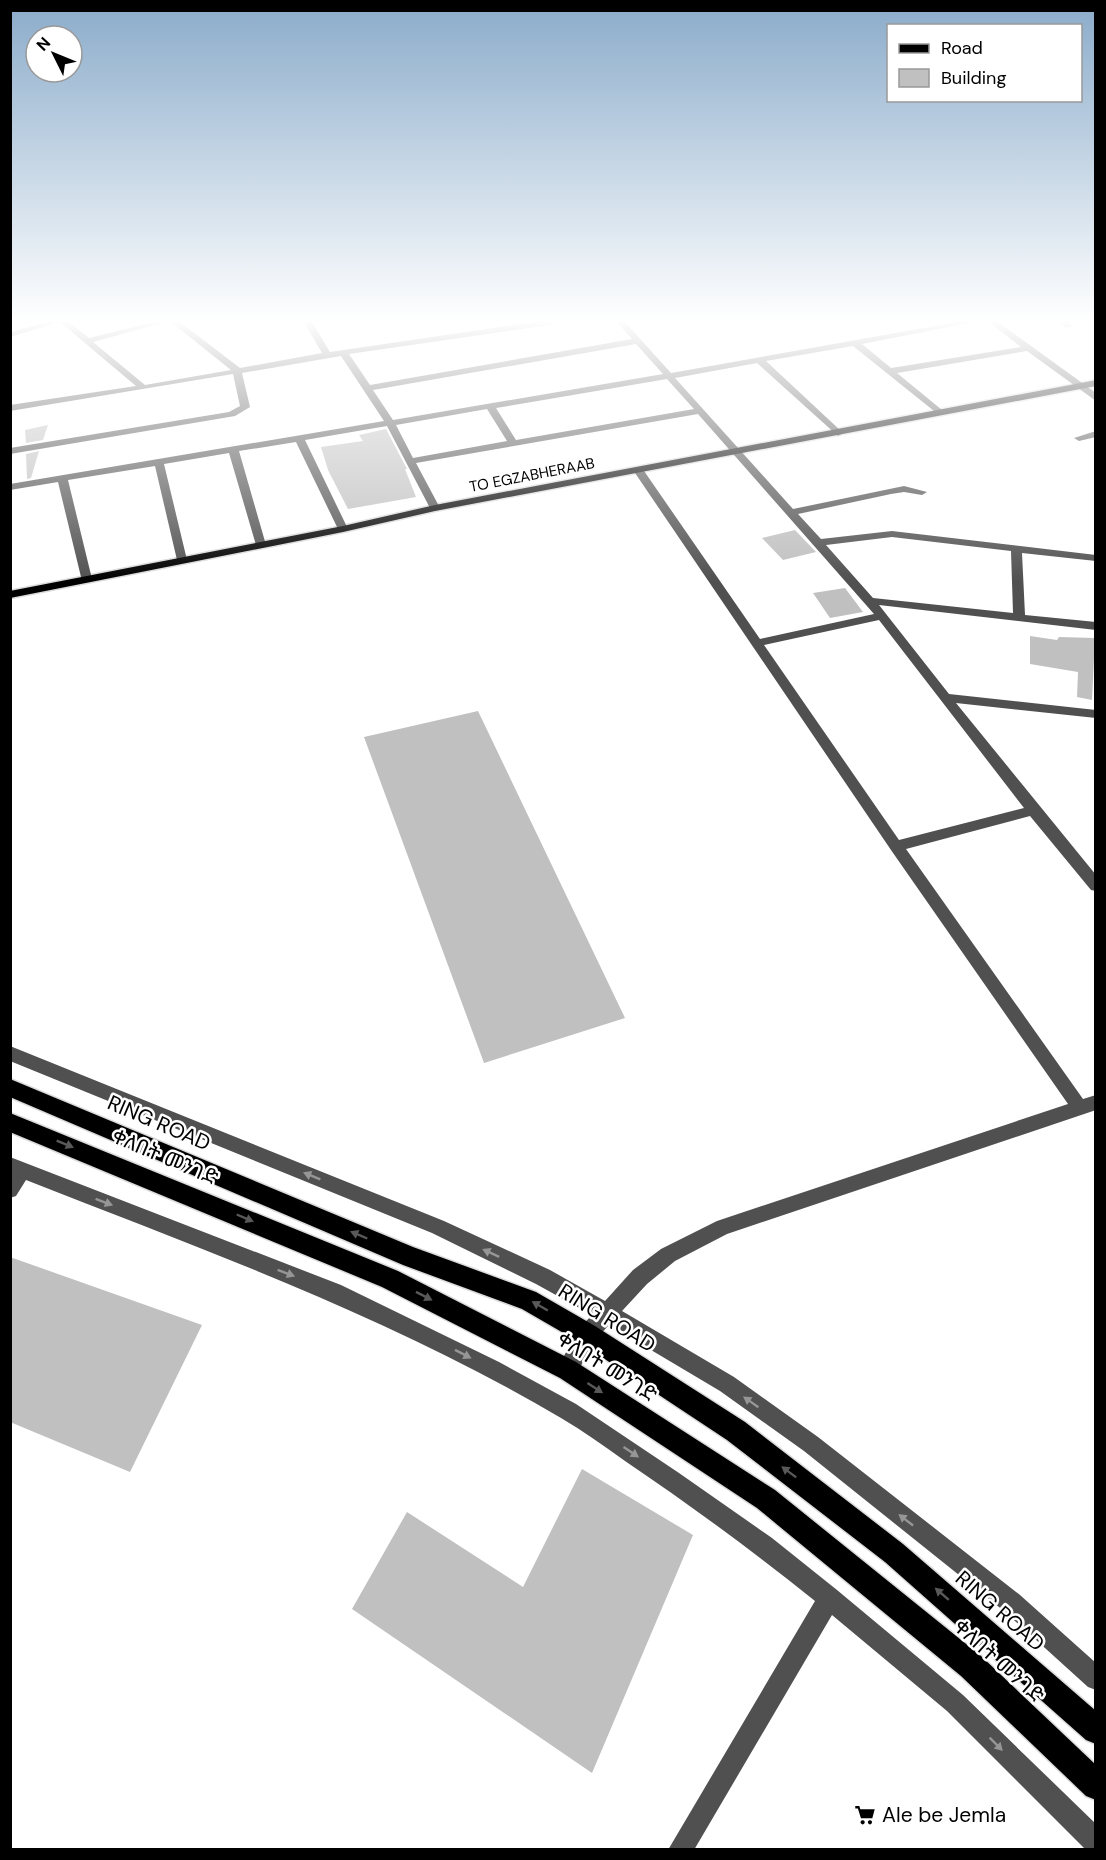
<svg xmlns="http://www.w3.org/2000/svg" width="1106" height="1860" font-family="'DM Sans','Noto Sans Ethiopic',sans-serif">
	<rect width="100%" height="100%" fill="#fff"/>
	<!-- building -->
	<path fill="#c0c0c0" d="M48,425l-5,15 -17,3 -1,-13z
		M386,429l21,40h-2l11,28 -68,12 -20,-39 -7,-23 42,-6 -4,-6z
		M39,451l-8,27 -4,1 -1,-25z
		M795,530l21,22 -33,8 -21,-22z
		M845,588l18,24 -33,6 -17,-25z
		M1030,636l27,4 2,-3 36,1 -3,62 -15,-3 1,-25 -48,-8z
		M478,711l147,307 -141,45 -120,-326z
		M10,1257l192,68 -72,147 -120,-50z
		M582,1469l111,66 -101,238 -240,-164 55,-97 116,75z"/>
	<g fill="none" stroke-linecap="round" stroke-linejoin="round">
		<!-- major casing -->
		<g stroke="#dbdbdb" stroke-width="3">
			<path id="major" d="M1096,380v6l-661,125 -92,21 -333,66v-7l333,-65 92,-21z"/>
		</g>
		<!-- highway casing -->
		<g stroke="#dbdbdb" stroke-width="3">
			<path id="highway" d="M10,1079l403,168 123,45 59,34 150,96 158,122 193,167v33l-10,-4 -201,-178 -158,-122 -148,-98 -57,-33 -119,-44 -393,-168z
				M10,1113l388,158 178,91 199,128 206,166 115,109v35l-10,-4 -125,-120 -204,-168 -197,-130 -178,-91 -372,-155z"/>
		</g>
		<!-- minor -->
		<path fill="#505050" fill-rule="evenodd" d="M47,322h22l20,16 64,-16h13l-73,20 52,43 86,-15 -60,-48h9l60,46 82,-15 -18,-31h8l18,30 204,-30h20l-4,3 -201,29 21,31 262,-46 -15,-17h8l46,51 286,-51h17l-112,22 29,24 130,-21 -32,-25h9l98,71v8l-69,-50 -130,22 45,37v4l-3,1 -86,-69 -87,15 75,70 2,2 -5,3 -81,-73 -82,15 118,131 111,-23 23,6 -5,3 -18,-3 -13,2 -93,20 23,25 71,-8 204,24v6l-74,-8 3,62 71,7v8l-217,-25 70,89 147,16v8l-140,-15 140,172v16l-5,-1 -61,-74 -124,33 177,250 13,-4v15l-369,124 -52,27 -28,23 -25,27 112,66 84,60 202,158 76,68v27l-8,-3 -84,-76 -200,-160 -84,-60 -111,-66 -15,16 -19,36 -7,3 -7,-3 -3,-7c8,-20 19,-40 34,-55l-56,-31 -104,-51 -422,-172v-15l434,175 106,49 55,31 28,-31 28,-21 56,-28 351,-117 -177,-254 -258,-380 9,-2 118,171 114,-25 -176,-200 -282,49 24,45 -5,3 -5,-3 -43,-82 -82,14 43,89 -5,3 -5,-3 -42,-87 -57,9 27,94 -5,3 -5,-3 -27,-92 -65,11 23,96 -5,3 -5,-3 -22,-94 -87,14 24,99 -2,2h-8l-24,-99 -48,8v-6l374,-63 -43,-65 -99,17 8,34 -15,9 -225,38v-6l219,-36 11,-6 -7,-32 -223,37v-6l126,-19 -76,-64 -50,15v-5zM636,344l27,30 -270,46 -20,-30zM667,379l27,30 -178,31 -20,-32zM487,409l20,32 -94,17 -17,-33zM892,537l119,14 2,62 -140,-15 -47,-53zM879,620l145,188 -125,32 -135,-195z
			M1059,322h9l5,4 -7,2z
			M1096,431v6l-17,4 -5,-3z
			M10,1157l331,128 158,77 77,42 103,69 93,65 65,52 126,105 133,129v26h-10l-139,-139 -115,-96 -138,235h-26l147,-249c-62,-50 -125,-96 -190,-140 -21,-15 -42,-30 -64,-43 -169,-100 -354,-167 -535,-238l-10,16 -6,2z"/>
		<!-- major -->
		<use href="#major" fill="#000" fill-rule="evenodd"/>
		<!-- highway -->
		<use href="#highway" fill="#000" fill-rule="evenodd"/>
	</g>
	<!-- one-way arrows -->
	<defs><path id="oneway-solid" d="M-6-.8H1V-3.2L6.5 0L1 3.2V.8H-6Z" transform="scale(1.5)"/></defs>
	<g fill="#595959">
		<use href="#oneway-solid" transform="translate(65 1144) rotate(22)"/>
		<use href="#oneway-solid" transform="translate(245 1218) rotate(23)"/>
		<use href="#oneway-solid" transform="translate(359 1235) rotate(-157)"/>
		<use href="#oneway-solid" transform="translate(424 1296) rotate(27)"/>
		<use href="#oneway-solid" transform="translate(540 1306) rotate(-150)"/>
		<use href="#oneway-solid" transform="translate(595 1388) rotate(33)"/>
		<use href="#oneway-solid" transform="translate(789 1472) rotate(-143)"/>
		<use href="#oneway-solid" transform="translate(942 1594) rotate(-139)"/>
	</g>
	<g fill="#969696">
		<use href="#oneway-solid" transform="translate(312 1176) rotate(-158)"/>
		<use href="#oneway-solid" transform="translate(104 1202) rotate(21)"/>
		<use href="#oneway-solid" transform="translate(491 1253) rotate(-155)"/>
		<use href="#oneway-solid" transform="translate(286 1273) rotate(21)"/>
		<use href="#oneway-solid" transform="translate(463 1354) rotate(27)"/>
		<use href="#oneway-solid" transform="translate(751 1402) rotate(-145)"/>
		<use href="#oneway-solid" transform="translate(631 1452) rotate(34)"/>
		<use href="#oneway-solid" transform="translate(906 1520) rotate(-142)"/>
		<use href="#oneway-solid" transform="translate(996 1744) rotate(45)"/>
	</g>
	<!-- sky -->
	<linearGradient id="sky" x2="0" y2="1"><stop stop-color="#8aabca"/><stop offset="0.55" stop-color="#fff"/><stop offset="1" stop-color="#fff" stop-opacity="0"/></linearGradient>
	<rect width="1106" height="582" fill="url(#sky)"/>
	<!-- icons -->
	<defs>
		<g id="supermarket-bare" transform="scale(1.62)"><path d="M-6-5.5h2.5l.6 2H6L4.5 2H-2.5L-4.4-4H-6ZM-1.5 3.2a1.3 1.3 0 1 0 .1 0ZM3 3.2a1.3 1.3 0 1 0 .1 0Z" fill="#000" stroke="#fff" stroke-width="2.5" paint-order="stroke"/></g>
	</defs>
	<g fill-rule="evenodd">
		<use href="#supermarket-bare" x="865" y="1815"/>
	</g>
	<g text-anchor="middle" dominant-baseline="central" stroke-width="5" stroke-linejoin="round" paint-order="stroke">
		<!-- far-street labels -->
		<g font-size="15" fill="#000" stroke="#fff">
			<text transform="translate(532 475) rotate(-11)">TO EGZABHERAAB</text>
		</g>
		<!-- near-street labels -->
		<g font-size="21" fill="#000" stroke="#fff">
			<text transform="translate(159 1123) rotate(23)">RING ROAD</text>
			<text transform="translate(165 1157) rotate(23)">ቀለበት መንገድ</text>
			<text transform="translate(607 1318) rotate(32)">RING ROAD</text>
			<text transform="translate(607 1367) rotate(32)">ቀለበት መንገድ</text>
			<text transform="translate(1000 1611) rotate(41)">RING ROAD</text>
			<text transform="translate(999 1661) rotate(42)">ቀለበት መንገድ</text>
		</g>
		<!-- near-poi labels -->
		<g font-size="21" fill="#000" stroke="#fff" text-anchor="start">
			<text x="882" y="1815">Ale be Jemla</text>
		</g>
	</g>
	<!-- border -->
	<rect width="1106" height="1860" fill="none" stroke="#000000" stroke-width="24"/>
	<!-- legend -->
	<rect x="887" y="24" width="195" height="78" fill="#ffffff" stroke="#999999" stroke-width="1.5"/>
	<rect x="899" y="44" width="30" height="9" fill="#000000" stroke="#999999" stroke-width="1.5"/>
	<text x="941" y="54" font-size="18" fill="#000000">Road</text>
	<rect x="899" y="69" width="30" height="18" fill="#c0c0c0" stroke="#999999" stroke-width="1.5"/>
	<text x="941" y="84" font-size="18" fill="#000000">Building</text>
	<!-- north arrow -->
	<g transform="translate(54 54) rotate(313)"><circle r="28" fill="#ffffff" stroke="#999999" stroke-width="1.5"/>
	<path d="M0-4.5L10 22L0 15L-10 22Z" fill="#000000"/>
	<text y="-9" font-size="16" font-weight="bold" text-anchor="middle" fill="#000000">N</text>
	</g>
</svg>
